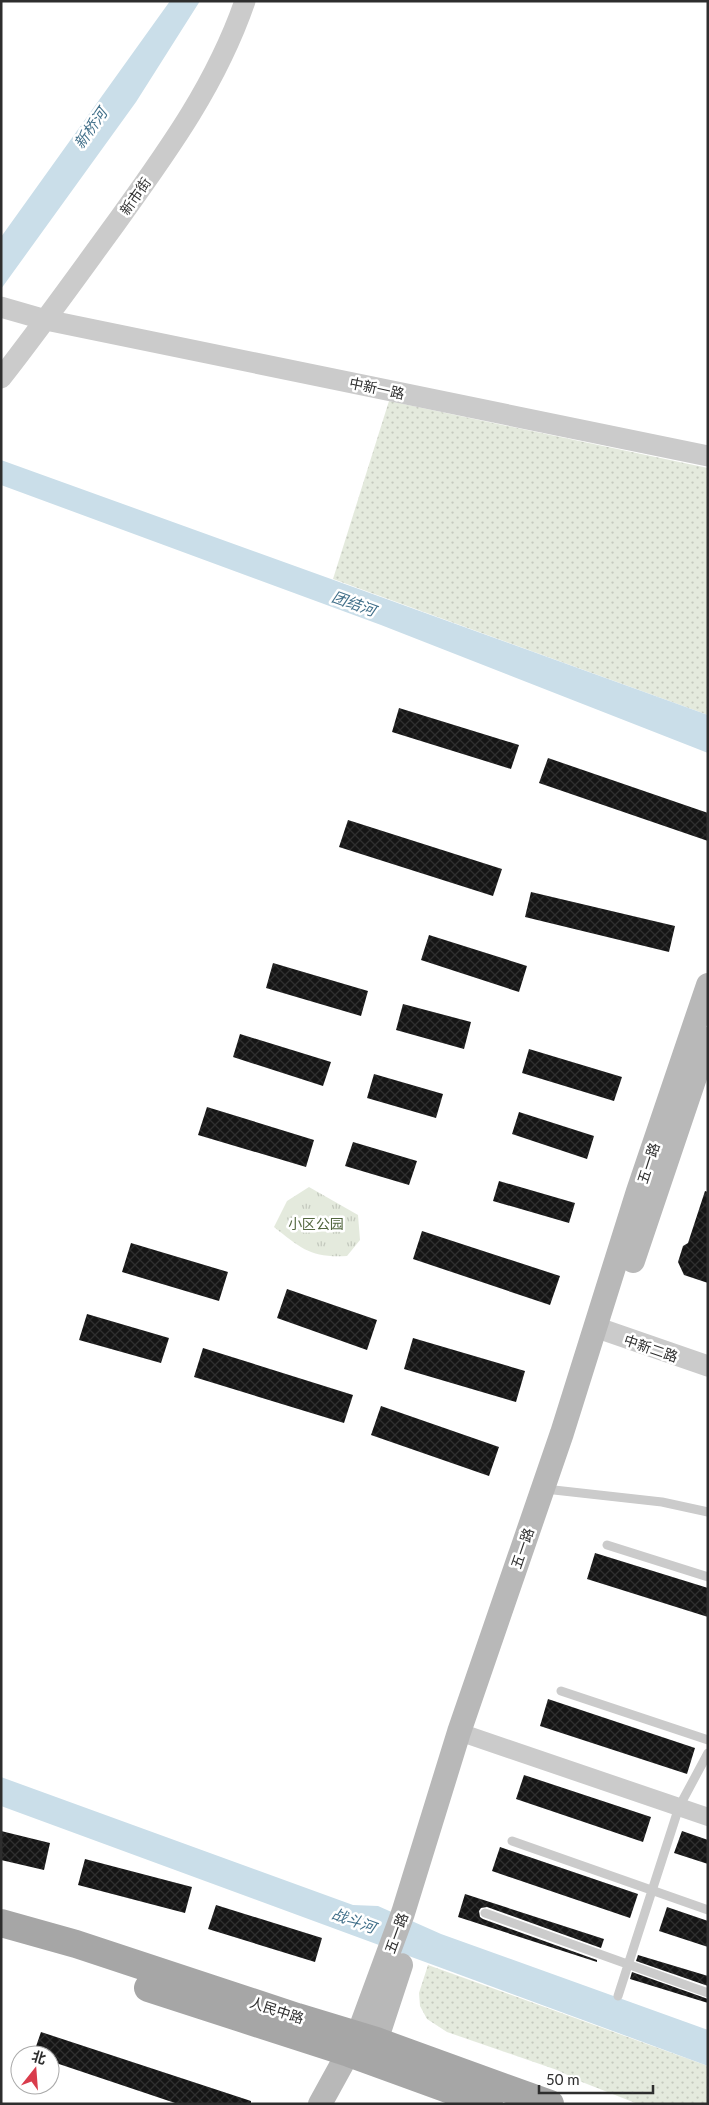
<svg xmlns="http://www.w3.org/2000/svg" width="709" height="2105" font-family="Lato,'Noto Sans SC',sans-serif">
	<defs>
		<pattern id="grass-dots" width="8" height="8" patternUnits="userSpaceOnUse" patternTransform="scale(1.25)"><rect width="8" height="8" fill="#e4eadd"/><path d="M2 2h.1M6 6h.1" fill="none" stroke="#c4c9be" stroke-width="1.8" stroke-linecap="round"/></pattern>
		<pattern id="park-tufts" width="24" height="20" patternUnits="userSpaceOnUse" patternTransform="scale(1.25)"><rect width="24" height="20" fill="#e4eadd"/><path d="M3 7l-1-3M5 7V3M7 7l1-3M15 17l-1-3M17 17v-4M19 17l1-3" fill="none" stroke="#c4c9be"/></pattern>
		<pattern id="building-cross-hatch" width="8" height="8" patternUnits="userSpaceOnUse" patternTransform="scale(1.25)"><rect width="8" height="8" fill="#151515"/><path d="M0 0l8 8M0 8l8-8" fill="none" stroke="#2f2f2f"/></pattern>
	</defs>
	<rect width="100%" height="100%" fill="#fff"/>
	<!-- grass -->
	<path fill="url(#grass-dots)" d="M389,401l319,67v247l-375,-136z
		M428,1965l280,101v38h-70l-56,-22 -25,-12 -110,-38 -20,-13 -7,-13 -1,-13z"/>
	<!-- park -->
	<path fill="url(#park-tufts)" d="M309,1187l49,28 2,25 -13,16c-36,2 -45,-7 -73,-29l13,-26z"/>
	<!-- water -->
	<path fill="#cadee9" d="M170,1h30l-64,101 -135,187v-52z
		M1,460l707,255v38l-327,-128 -380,-140z
		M1,1777l352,128 25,1 63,28 267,96v36l-707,-260z"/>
	<!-- building -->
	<path fill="url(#building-cross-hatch)" d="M399,708l120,37 -8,24 -119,-37z
		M548,758l160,55v28l-169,-58z
		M348,820l154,49 -9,27 -154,-49z
		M531,892l144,34 -6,26 -144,-35z
		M429,935l98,31 -8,26 -98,-32z
		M273,963l95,28 -7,25 -95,-28z
		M403,1004l68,18 -7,27 -68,-19z
		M240,1034l91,28 -8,24 -90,-29z
		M529,1049l93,28 -8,24 -92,-28z
		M374,1074l69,20 -7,24 -69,-20z
		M207,1107l107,33 -8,27 -108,-32z
		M519,1112l75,24 -7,23 -75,-25z
		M353,1142l64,19 -8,24 -64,-19z
		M499,1181l76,22 -6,20 -76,-22z
		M705,1191l3,1v91l-24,-8 -6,-13 5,-16 5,-3z
		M422,1231l138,45 -10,29 -137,-46z
		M131,1243l97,29 -9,29 -97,-29z
		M287,1289l90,31 -10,30 -90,-32z
		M87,1314l82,24 -8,25 -82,-23z
		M413,1338l112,33 -9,31 -112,-33z
		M203,1348l150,47 -9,28 -150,-46z
		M381,1406l118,41 -10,29 -118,-41z
		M595,1553l113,35v29l-121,-38z
		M548,1699l147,49 -8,26 -147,-48z
		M524,1775l127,42 -8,25 -127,-43z
		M1,1831l49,12 -6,27 -43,-10z
		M682,1831l26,9v24l-34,-11z
		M500,1847l138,47 -8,24 -138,-47z
		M85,1859l107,28 -7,26 -107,-28z
		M465,1894l139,45 -3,9 -114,-41 -6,1 -2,3 1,6 3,2 114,41v2l-139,-45z
		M216,1905l106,33 -7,24 -107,-33z
		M667,1907l41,14v26l-49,-16z
		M638,1955l70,21v10l-72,-25z
		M632,1972l76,27v4l-78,-24z
		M41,2032l210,69v3h-73l-128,-43v-6h-17z"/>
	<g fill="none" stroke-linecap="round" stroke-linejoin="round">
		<!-- service -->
		<path stroke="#cbcbcb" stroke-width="9" d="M545,1489l117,13 46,10
			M607,1545l101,32
			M561,1691l147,49
			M512,1841l196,69
			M485,1913l223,80
			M618,1996l61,-189 29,-54"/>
		<!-- minor -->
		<path stroke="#cbcbcb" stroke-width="18" d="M459,1732l249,85"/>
		<!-- tertiary -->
		<path stroke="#cbcbcb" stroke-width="21" d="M1,307l45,13 662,136
			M1,378c40,-51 77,-103 115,-155 51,-71 100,-138 129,-222
			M595,1327l113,39"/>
		<!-- secondary -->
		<path stroke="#b8b8b8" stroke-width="24" d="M633,1261l75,-222
			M365,2057l11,-16 25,-76
			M320,2104l38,-69 45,-122 56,-181 103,-299 76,-242 70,-206"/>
		<!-- primary -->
		<path stroke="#a6a6a6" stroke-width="28" d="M1,1923l75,21 221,73 79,24 174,63
			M148,1988l201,65 140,51"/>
	</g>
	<g text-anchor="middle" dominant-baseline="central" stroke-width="5" stroke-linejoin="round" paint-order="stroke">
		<!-- street labels -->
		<g font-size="14" fill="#2e2e2e" stroke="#fff">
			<text transform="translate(135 196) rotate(-55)">新市街</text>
			<text transform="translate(377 388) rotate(12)">中新一路</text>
			<text transform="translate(648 1163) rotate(-72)">五一路</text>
			<text transform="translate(651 1348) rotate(19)">中新二路</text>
			<text transform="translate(522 1548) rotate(-71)">五一路</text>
			<text transform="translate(396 1933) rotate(-70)">五一路</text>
			<text transform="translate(277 2010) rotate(18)">人民中路</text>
		</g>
		<!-- park labels -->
		<g font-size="14" fill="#52673e" stroke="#fff">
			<text x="316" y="1223">小区公园</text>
		</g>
		<!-- water labels -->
		<g font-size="15" font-style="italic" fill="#42708a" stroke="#fff">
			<text transform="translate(90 128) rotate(-55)">新桥河</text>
			<text transform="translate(354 603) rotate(20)">团结河</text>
			<text transform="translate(354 1920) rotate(20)">战斗河</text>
		</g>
	</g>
	<!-- border -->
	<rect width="709" height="2105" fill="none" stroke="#2e2e2e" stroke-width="5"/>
	<!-- north arrow -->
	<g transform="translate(35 2070) rotate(17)"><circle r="24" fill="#ffffff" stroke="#ababab"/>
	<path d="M0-4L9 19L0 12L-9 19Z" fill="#d93c4c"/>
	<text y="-8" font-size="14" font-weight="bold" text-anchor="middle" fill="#2e2e2e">北</text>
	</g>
	<!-- scale -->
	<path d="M539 2085v8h114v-8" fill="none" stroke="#2e2e2e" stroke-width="2.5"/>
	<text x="546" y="2085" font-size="15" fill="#2e2e2e" stroke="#ffffff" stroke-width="4" paint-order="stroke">50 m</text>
</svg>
